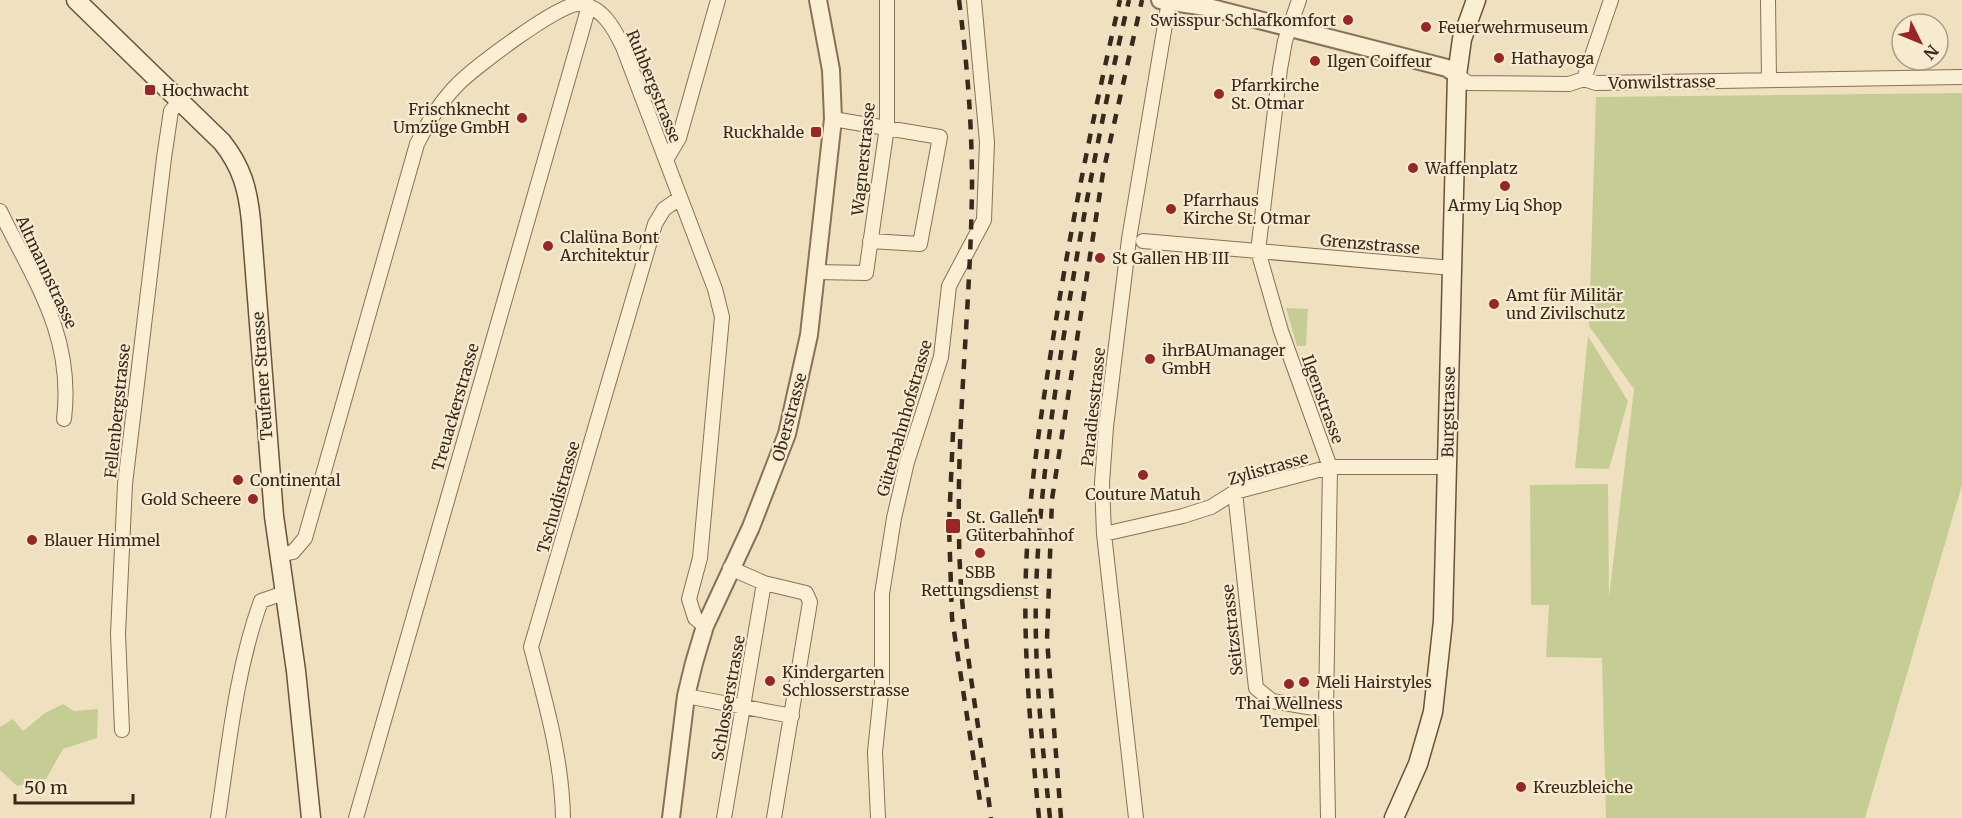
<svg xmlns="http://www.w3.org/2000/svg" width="1962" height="818" font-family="Merriweather,serif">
	<rect width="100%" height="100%" fill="#efe1c0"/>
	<!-- green -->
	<path fill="#c6cd94" d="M1962,93v392l-97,333h-259l-4,-160 -56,-1 3,-52h-18l-1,-120 78,-1 1,113 25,-208 -45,-63 7,-229z
		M1286,308l22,1 -2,37h-9z
		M1588,336l40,65 -19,68 -34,-1z
		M63,704l11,7 24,-2 -1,29 -34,11 -17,30 -29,7 -17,-16v-43l13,-8 10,12 22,-18z"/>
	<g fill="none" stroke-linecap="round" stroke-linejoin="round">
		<!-- minor casing -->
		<g stroke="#887157" stroke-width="16">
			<path id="minor" d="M1299,0l-14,41 -5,28 -22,182 23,80 49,136 -4,243 2,108
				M1768,0l1,79
				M1457,75l11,8 101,1 15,-5 12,4 366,-6
				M1584,79l27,-79
				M833,119l107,18 -20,107 -50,-3
				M666,160l13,-22 39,-138
				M0,211c35,71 74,125 64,208
				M1143,241l309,27
				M817,272l49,1 21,-146v-127
				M1235,492l21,196 16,13 54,9
				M1104,534l79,-18 28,-9 24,-15 95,-25h117
				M279,555l14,-3 12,-14 112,-394c11,-22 23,-42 41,-60 16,-16 101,-81 121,-80 23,2 35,24 44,43l92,242 7,28 -22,241 -11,41 6,19 10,8
				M730,568l34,15 42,10 4,9 -36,216
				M686,696l106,20
				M122,730l-4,-96 7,-150 39,-326 7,-47 9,-10
				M218,818c11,-73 18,-148 43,-217l23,-8
				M356,818l233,-812
				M563,818c-1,-59 -17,-114 -32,-171l124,-423 9,-15 16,-11
				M724,818l40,-235
				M878,818l-3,-66 7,-68v-90l12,-76 13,-56 34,-105 8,-71 35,-66 3,-78 -13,-142
				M1136,818l-32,-284 -2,-51 4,-56 23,-188 40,-238"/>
		</g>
		<!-- tertiary casing -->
		<g stroke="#887157" stroke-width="20">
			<path id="tertiary" d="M1160,0l52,8 235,60 10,7
				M671,818l15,-122 8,-33 11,-37 46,-99 36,-93 22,-99 24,-216 -2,-49 -13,-70"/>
		</g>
		<!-- secondary casing -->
		<g stroke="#6a523b" stroke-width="21">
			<path id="secondary" d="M76,0l146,142c20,25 26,48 29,79l23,295 22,155 15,147
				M1394,818l24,-54 15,-52 10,-91 14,-546 5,-36 14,-39"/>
		</g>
		<!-- minor -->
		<use href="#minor" stroke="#faeed3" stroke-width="14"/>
		<!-- tertiary -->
		<use href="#tertiary" stroke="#faeed3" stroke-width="16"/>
		<!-- secondary -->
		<use href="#secondary" stroke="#faeed3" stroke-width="18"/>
		<!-- rail -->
		<path stroke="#37291c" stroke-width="4.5" stroke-dasharray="10 10" stroke-linecap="butt" d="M959,0c8,62 13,123 13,185 -1,115 -15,230 -13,345 0,98 20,191 32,288
			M953,432l-4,94 3,92 28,183
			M1039,818c-8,-83 -16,-166 -13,-249 3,-78 15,-154 27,-230 18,-114 41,-227 67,-339
			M1050,818c-8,-75 -16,-151 -14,-226 3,-93 16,-184 31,-276 17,-106 37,-211 62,-316
			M1061,818l-14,-178 5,-141 51,-326 39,-173"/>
	</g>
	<!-- markers -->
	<g fill="#992627" stroke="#f6ebcf" stroke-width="2">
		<circle cx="1348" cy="20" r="6"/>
		<circle cx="1426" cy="27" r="6"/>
		<circle cx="1499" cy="58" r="6"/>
		<circle cx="1315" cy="61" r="6"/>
		<rect x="144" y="84" width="12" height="12" rx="3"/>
		<circle cx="1219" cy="94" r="6"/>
		<circle cx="522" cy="118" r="6"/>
		<rect x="810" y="126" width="12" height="12" rx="3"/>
		<circle cx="1413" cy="168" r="6"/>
		<circle cx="1505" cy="186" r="6"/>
		<circle cx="1171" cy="209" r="6"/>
		<circle cx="548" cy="246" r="6"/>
		<circle cx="1100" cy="258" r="6"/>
		<circle cx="1494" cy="304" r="6"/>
		<circle cx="1150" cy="359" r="6"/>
		<circle cx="1143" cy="475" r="6"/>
		<circle cx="238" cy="480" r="6"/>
		<circle cx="253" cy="499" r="6"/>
		<rect x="945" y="518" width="16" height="16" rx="3"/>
		<circle cx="32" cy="540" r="6"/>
		<circle cx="980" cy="553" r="6"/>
		<circle cx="770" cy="681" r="6"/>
		<circle cx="1304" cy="682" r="6"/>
		<circle cx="1289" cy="684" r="6"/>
		<circle cx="1521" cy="787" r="6"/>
	</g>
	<g text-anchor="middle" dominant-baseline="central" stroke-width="4.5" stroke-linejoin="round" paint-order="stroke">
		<!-- poi labels -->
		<g font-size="16" fill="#37291c" stroke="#f6ebcf" text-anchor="start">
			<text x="1336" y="20" text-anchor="end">Swisspur Schlafkomfort</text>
			<text x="1438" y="27">Feuerwehrmuseum</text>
			<text x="1511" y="58">Hathayoga</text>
			<text x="1327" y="61">Ilgen Coiffeur</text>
			<text x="1231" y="85">Pfarrkirche<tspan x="1231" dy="18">St. Otmar</tspan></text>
			<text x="162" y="90">Hochwacht</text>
			<text x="510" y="109" text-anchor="end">Frischknecht<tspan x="510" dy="18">Umzüge GmbH</tspan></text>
			<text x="804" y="132" text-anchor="end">Ruckhalde</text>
			<text x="1425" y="168">Waffenplatz</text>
			<text x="1183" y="200">Pfarrhaus<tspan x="1183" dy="18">Kirche St. Otmar</tspan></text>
			<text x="1505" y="205" text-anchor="middle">Army Liq Shop</text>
			<text x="560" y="237">Clalüna Bont<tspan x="560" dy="18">Architektur</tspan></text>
			<text x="1112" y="258">St Gallen HB III</text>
			<text x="1506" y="295">Amt für Militär<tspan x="1506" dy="18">und Zivilschutz</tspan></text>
			<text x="1162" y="350">ihrBAUmanager<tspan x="1162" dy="18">GmbH</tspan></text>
			<text x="250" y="480">Continental</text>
			<text x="1143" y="494" text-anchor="middle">Couture Matuh</text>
			<text x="241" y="499" text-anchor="end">Gold Scheere</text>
			<text x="966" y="517">St. Gallen<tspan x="966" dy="18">Güterbahnhof</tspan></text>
			<text x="44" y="540">Blauer Himmel</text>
			<text x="980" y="572" text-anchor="middle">SBB<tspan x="980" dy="18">Rettungsdienst</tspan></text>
			<text x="782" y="672">Kindergarten<tspan x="782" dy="18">Schlosserstrasse</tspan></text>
			<text x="1316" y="682">Meli Hairstyles</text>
			<text x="1289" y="703" text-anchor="middle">Thai Wellness<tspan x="1289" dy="18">Tempel</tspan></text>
			<text x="1533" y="787">Kreuzbleiche</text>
		</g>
		<!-- street labels -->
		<g font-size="16" fill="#37291c" stroke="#f6ebcf">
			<text transform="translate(1662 82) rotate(-1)">Vonwilstrasse</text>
			<text transform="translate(654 86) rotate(68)">Ruhbergstrasse</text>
			<text transform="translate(863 159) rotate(-84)">Wagnerstrasse</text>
			<text transform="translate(1370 244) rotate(5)">Grenzstrasse</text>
			<text transform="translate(47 272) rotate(65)">Altmannstrasse</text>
			<text transform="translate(262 376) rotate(-94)">Teufener Strasse</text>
			<text transform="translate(1323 399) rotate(70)">Ilgenstrasse</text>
			<text transform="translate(455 407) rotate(-74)">Treuackerstrasse</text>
			<text transform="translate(1093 407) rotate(-84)">Paradiesstrasse</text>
			<text transform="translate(117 411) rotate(-84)">Fellenbergstrasse</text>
			<text transform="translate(1448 412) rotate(-89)">Burgstrasse</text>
			<text transform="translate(789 417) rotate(-75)">Oberstrasse</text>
			<text transform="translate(904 418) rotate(-74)">Güterbahnhofstrasse</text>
			<text transform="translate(1268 468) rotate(-16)">Zylistrasse</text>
			<text transform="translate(558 497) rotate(-74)">Tschudistrasse</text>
			<text transform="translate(1232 630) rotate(-96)">Seitzstrasse</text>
			<text transform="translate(728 698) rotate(-80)">Schlosserstrasse</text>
		</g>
	</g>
	<!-- north arrow -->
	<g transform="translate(1920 42) rotate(133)"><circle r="28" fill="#f6ebcf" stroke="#aa9d87" stroke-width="1.5"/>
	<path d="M0-4.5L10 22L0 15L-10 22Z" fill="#992627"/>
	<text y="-9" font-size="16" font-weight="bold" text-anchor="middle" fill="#37291c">N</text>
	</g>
	<!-- scale -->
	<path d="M15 794v9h118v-9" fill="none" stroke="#37291c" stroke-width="3"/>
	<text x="24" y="794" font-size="18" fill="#37291c" stroke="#f6ebcf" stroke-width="4.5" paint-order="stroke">50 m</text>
</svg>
